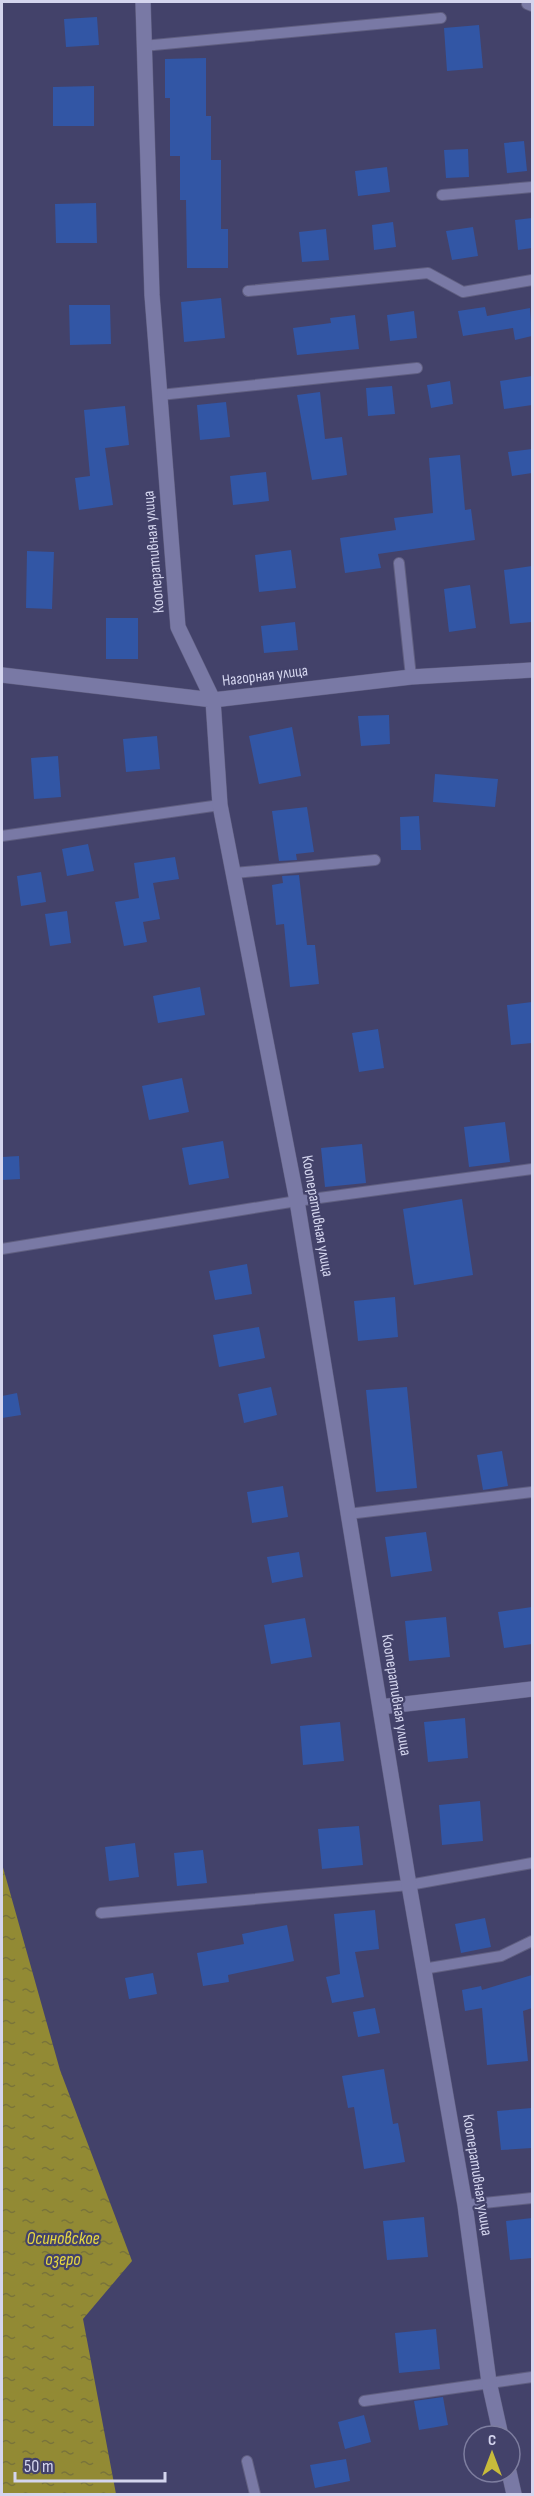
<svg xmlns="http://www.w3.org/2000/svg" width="534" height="2496" font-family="'Sofia Sans Condensed',sans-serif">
	<defs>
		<pattern id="water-ripples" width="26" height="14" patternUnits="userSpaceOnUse" patternTransform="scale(1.5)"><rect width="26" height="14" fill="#928a34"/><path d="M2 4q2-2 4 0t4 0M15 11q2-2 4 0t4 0" fill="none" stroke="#79743a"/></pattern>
	</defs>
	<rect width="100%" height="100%" fill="#43426a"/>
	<!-- water -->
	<path fill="url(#water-ripples)" d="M2,1864l58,206 72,191 -49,58 33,175h-114z"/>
	<!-- building -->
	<path fill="#3256a5" d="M97,17l2,28 -33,2 -2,-28z
		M479,25l4,43 -36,3 -3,-43z
		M206,58v58h5v44h10v69h7v39h-41l-1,-68h-6v-44h-10v-58h-5v-39z
		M94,86v40h-41v-39z
		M524,141l3,30 -20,2 -3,-30z
		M468,149l1,28 -23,1 -2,-28z
		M387,167l3,25 -32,4 -3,-25z
		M96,203l1,40h-41l-1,-39z
		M532,218v30l-14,2 -3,-30z
		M393,222l3,25 -22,3 -2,-25z
		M473,227l5,29 -26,4 -6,-29z
		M326,229l3,31 -27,2 -3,-30z
		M221,298l4,40 -41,4 -3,-40z
		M69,305h41l1,39 -41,1z
		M485,307l2,9 43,-8 2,28 -17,4 -2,-12 -50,8 -5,-25z
		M414,311l3,27 -27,3 -3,-26z
		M355,315l4,34 -62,6 -4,-27 38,-5 -1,-5z
		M532,376v29l-28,4 -4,-28z
		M450,381l3,23 -22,4 -4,-23z
		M392,386l3,28 -27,2 -2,-28z
		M320,392l5,47 17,-2 5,38 -35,5 -15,-85z
		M226,402l4,35 -30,3 -3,-35z
		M125,406l4,39 -24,3 8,57 -34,5 -4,-32 15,-2 -6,-66z
		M532,449v24l-20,3 -4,-24z
		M460,455l5,55 6,-1 4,31 -97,14 3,14 -36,5 -5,-35 56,-8 -2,-12 39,-5 -4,-55z
		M266,472l3,29 -36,4 -3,-29z
		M291,550l5,38 -37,4 -4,-37z
		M27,551l27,1 -2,57 -26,-1z
		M532,566v56l-22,2 -6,-54z
		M470,585l6,43 -27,4 -5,-43z
		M106,618h32v41h-32z
		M295,622l3,28 -34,3 -3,-27z
		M389,715l1,29 -29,2 -3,-30z
		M292,727l9,49 -42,8 -10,-48z
		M157,736l3,33 -34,3 -3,-33z
		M58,756l3,41 -27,2 -3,-41z
		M435,774l63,5 -3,28 -62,-5z
		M307,807l7,45 -18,2 1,6 -18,1 -7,-50z
		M419,816l2,34h-20l-1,-33z
		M88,844l6,27 -27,5 -5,-27z
		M175,857l4,22 -26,4 7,36 -17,3 4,20 -23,4 -9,-44 24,-4 -5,-35z
		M41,872l5,30 -25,4 -4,-30z
		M299,875l8,70h8l4,39 -29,3 -6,-63 -8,1 -4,-40 11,-2 -1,-7z
		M67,911l4,32 -21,3 -5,-32z
		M200,987l5,28 -47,8 -5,-27z
		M532,1002v41l-21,2 -4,-40z
		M378,1029l6,39 -25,4 -7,-39z
		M182,1078l7,34 -40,8 -7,-34z
		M505,1122l5,40 -41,5 -5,-40z
		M223,1141l6,37 -40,7 -7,-37z
		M362,1144l4,39 -41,4 -4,-39z
		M19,1156l1,23 -18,1v-23z
		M462,1199l11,76 -59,10 -11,-76z
		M247,1264l5,30 -37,6 -6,-29z
		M395,1297l3,40 -40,4 -4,-40z
		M259,1327l6,31 -46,9 -6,-32z
		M271,1387l6,28 -33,8 -6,-29z
		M407,1387l10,101 -41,4 -10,-102z
		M17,1393l4,22 -19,3v-22z
		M502,1451l6,35 -25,4 -6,-35z
		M283,1486l5,31 -36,6 -5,-31z
		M426,1532l6,39 -41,6 -6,-40z
		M299,1552l4,25 -31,6 -5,-26z
		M532,1607v37l-28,4 -6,-36z
		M446,1617l4,40 -41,4 -4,-40z
		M305,1618l7,39 -41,7 -7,-39z
		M465,1718l3,40 -40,4 -4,-40z
		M340,1722l4,39 -41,4 -3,-39z
		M480,1801l3,40 -41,4 -3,-40z
		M359,1826l4,39 -41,4 -4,-40z
		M135,1843l4,34 -30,4 -4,-34z
		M203,1850l4,33 -30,3 -3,-33z
		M375,1910l4,39 -24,3 9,45 -32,6 -6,-26 14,-3 -6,-60z
		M485,1918l6,29 -30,6 -6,-29z
		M287,1925l7,36 -66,14 1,7 -26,4 -6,-33 47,-9 -2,-10z
		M153,1973l4,21 -28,5 -4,-21z
		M532,1975v33l-9,3 5,50 -41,4 -5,-57 -17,3 -3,-21 19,-4 1,4z
		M375,2008l5,25 -22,4 -5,-25z
		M384,2069l9,55 5,-1 7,39 -41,7 -10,-62 -6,1 -6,-32z
		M532,2108v40l-31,2 -4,-39z
		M424,2217l4,40 -41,3 -4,-39z
		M532,2218v40l-22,2 -4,-39z
		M436,2329l4,40 -41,4 -4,-40z
		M443,2397l5,28 -29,5 -5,-29z
		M364,2415l7,27 -26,7 -7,-27z
		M346,2459l4,22 -35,7 -5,-23z"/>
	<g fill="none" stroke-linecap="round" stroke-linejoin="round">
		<!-- lane casing -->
		<g stroke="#605f81" stroke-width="12">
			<path id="lane" d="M527,4l5,2
				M143,46l298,-28
				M442,195l90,-8
				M248,291l180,-18 35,19 69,-12
				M160,395l257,-27
				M399,563l12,114
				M2,836l218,-31
				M234,873l141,-13
				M2,1249l295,-48 235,-32
				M348,1514l184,-22
				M101,1913l308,-28 123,-22
				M423,1969l78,-13 31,-15
				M465,2205l67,-7
				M364,2401l168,-24
				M247,2461l8,33"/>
		</g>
		<!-- street casing -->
		<g stroke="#605f81" stroke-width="16">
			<path id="street" d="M143,2l9,293 26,332 35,73 7,105 77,396 112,684 56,320 24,177 12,54
				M2,675l211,25 198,-23 121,-7
				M380,1707l152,-18
				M509,2472l5,22"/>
		</g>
		<!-- lane -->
		<use href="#lane" stroke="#7979a5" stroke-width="10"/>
		<!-- street -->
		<use href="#street" stroke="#7979a5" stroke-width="15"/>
	</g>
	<g text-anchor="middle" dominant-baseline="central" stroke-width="4.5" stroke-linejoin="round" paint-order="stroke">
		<!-- street labels -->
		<g font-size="16" fill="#d4d5ee" stroke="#43426a">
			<text transform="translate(154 552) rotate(-95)">Кооперативная улица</text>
			<text transform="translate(265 676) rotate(-7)">Нагорная улица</text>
			<text transform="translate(317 1216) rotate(80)">Кооперативная улица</text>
			<text transform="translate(396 1695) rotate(81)">Кооперативная улица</text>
			<text transform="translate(477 2175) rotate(81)">Кооперативная улица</text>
		</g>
		<!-- water labels -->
		<g font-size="18" font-style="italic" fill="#e7d841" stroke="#43426a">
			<text x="63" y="2238">Осиновское<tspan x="63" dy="21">озеро</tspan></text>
		</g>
	</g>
	<!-- border -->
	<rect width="534" height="2496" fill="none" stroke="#d4d5ee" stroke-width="6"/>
	<!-- north arrow -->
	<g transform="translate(492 2454)"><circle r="28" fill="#43426a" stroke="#7d7d9f" stroke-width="1.5"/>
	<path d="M0-4.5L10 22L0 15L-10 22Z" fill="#c8bb3b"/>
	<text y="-9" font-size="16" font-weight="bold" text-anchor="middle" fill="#d4d5ee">С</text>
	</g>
	<!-- scale -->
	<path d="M15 2472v9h150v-9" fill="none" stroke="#d4d5ee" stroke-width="3"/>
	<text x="24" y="2472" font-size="18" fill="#d4d5ee" stroke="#43426a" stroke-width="4.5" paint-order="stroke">50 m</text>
</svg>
